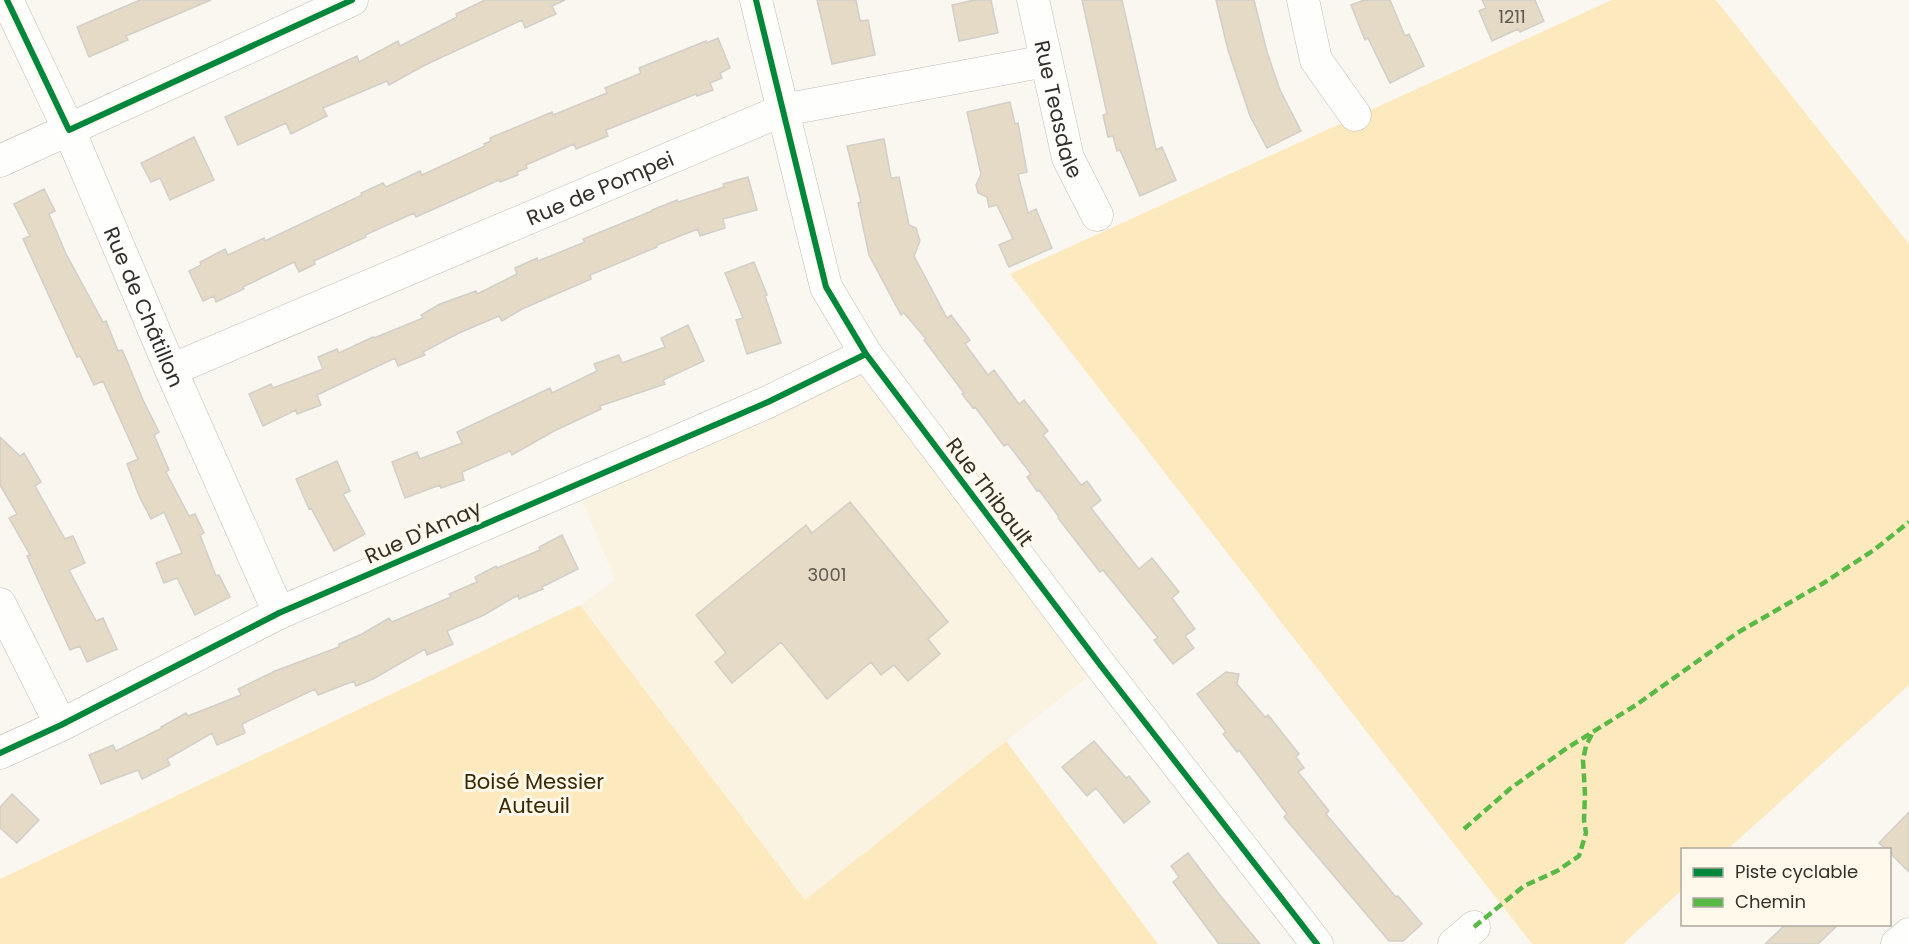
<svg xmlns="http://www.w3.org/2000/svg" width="1909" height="944" font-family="Poppins,sans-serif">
	<rect width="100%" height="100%" fill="#faf7f0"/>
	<!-- built -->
	<path fill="#faf3e2" d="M866,354l235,312 -296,235 -225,-296 35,-25 -40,-97z"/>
	<!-- green -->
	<path fill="#fde9be" d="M1612,0h104l193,244v441l-181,164 -46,1v40l-59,54h-91l-522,-670z
		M580,605l225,295 201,-159 152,203h-1158v-65z"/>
	<!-- building -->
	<path fill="#e4dac5" stroke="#d2cfc9" stroke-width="1.5" d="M140,0h71l-85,36 2,4 -39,17 -12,-30z
		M485,0h80l-13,6 4,8 -31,14 -3,-8 -97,45 -36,20 -2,-4 -64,27 4,8 -36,18 -5,-11 -48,22 -13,-28 132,-61 2,6 39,-21 2,5 57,-29 -1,-3z
		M817,0h39l4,21 8,-1 7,35 -43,9z
		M974,0h17l7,33 -39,8 -7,-36z
		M1082,0h40l34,150 6,-3 14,33 -36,16 -20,-46 -3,1 -4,-15 -5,1 -5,-22 4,-1z
		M1216,0h38l13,52 13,38 21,41 -34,17 -17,-32 -22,-66z
		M1364,0h26l15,36 4,-2 15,32 -34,17 -22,-45 -3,2 -14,-35z
		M1482,0h53l9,21 -24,11 -2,-3 -26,12 -13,-30 7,-3z
		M718,38l12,30 -10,5 2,5 -12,5 3,7 -16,6 -1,-2 -90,36 2,6 -32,13 -2,-5 -48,21 1,3 -10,4 1,3 -18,7 -1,-2 -83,37 -2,-4 -49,22 1,2 -52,24 1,3 -16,8 -5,-10 -51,25 1,2 -28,13 -2,-6 -11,5 -14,-30 12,-6 -1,-3 25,-13 3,6 36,-17 1,3 97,-46 -1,-2 22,-10 3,4 34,-16 2,4 63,-29 -1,-2 7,-3 -1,-3 62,-26 1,3 54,-22 -2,-5 36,-15 -2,-5 67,-27 1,2z
		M1010,102l5,22 3,-1 9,49 -9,2 10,39 8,-4 16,39 -43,19 -10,-22 14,-6 -16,-34 -8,2 -2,-10 -9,-4 -2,-8 5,-11 -14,-62z
		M194,137l20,43 -44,20 -10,-22 -9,4 -10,-19z
		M884,139l7,39 8,-1 10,48 7,3 4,13 -6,15 33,62 4,-3 19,25 -5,4 23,31 6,-5 25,34 5,-4 24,31 -5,4 38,50 6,-4 14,19 -10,8 48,61 13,-11 27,34 -7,6 23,31 -10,7 9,12 -21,16 -19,-24 4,-2 -55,-68 -3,2 -42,-54 1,-1 -20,-27 -2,1 -10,-14 4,-3 -23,-30 -4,2 -29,-39 -2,1 -11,-14 2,-1 -40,-53 2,-1 -22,-26 -3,2 -32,-60 -11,-52 3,-1 -14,-56z
		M748,177l9,33 -34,9 2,9 -25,8 -2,-7 -41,16v2l-67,28 1,4 -69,30 -20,12 -3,-5 -40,17 -36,19 2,3 -27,11 -3,-8 -78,37 4,10 -24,9 -1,-4 -33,16 -14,-32 22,-10 2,4 50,-19 -5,-12 19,-8 2,4 34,-16 1,1 49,-20 -2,-3 19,-11 36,-13 1,3 40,-20 -2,-6 22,-10 1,3 47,-19 -2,-3 69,-28v-1l25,-10 1,2 46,-15 -1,-3z
		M44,189l11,22 -6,3 17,40 37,68 3,-1 12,30 4,-1 5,11 16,39 16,32 -5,3 15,35 -3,2 23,44 6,-2 9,19 -4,2 16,41 3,-1 11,22 -35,18 -18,-37 -13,5 -8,-20 26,-10 -18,-41 -13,7 -12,-23 -12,-32 11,-5 -35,-78 -9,4 -14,-29 -3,1 -54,-118 7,-3 -16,-32z
		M754,262l13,33 -2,1 16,47 -34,11 -11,-34 7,-2 -18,-45z
		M688,325l16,36 -41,19 2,4 -65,22 1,3 -47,22 -42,24 -2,-4 -48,21 2,8 -23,8 -1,-3 -35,13 -13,-36 25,-10 3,7 42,-16 -5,-11 93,-44 2,5 45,-22 -3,-7 25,-9 3,8 43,-16 -4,-9z
		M0,437l20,19 4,-3 17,29 -6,4 30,53 8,-3 12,27 -16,7 27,51 7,-3 14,31 -30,13 -7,-16 -10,4 -43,-94 3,-1 -21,-37 8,-4 -17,-29z
		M337,461l13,30 -7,3 22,40 -31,17 -23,-43 -2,1 -13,-30z
		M850,502l98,120 -20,17 12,15 -32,27 -14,-16 -13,10 -10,-13 -44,37 -46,-57 -49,41 -17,-21 11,-9 -30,-38 110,-90 6,8z
		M562,535l16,34 -36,18 1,2 -24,10 -1,-4 -34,20 -37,16 6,13 -26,11 -2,-6 -52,30 -17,7 -2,-5 -36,14 -3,-6 -73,35 3,9 -28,12 -5,-12 -45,26 3,6 -28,14 -4,-9 -37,14 -12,-29 24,-10 3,6 46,-23 -1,-1 25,-14 2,3 53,-21 -3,-6 37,-18 64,-24v-3l23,-10 27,-16 3,4 59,-25 -2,-3 28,-12 -2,-5 21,-11 1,2 43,-18 -1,-3z
		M1226,672l13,2 -2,10 28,33 3,-2 31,39 -3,3 8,11 -6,4 31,39 -3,3 70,83 2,-1 24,28 -19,17h-14l-105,-124 3,-3 -48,-64 -2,2 -14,-18 3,-2 -29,-38z
		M1094,741l32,37 3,-2 21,26 -26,21 -28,-35 -9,8 -25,-29z
		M12,794l27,26 -22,23 -17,-15v-21z
		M1909,812v60l-19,-19v-4h-4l-7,-6z
		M1188,853l31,41 41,50h-41l-46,-62 6,-5 -8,-11z
		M1786,924h53l-21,20h-53z"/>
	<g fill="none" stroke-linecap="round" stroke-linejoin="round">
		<!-- minor casing -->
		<g stroke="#c0bdb7" stroke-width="33">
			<g id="minor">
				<path id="s1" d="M7,0l62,130 102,240 108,243"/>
				<path d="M756,0l70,287 40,67 235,312 216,278"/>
				<path id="s2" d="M1033,0l35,158 29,57"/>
				<path d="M1303,0l13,60 39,55"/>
				<path d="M0,161l352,-161"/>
				<path id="s3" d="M171,370l612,-260 263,-49"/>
				<path d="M0,604l61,121"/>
				<path d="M0,753l61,-28 218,-112 489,-211 98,-48"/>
				<path d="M1454,944l20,-17"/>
				<path d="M1897,944l12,-10"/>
			</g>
		</g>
		<!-- minor -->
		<use href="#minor" stroke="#fefefd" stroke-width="32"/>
		<!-- quiet -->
		<path stroke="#58b947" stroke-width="4.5" stroke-dasharray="9 4.5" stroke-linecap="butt" d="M1464,829l47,-41 56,-40 69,-43 101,-72 85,-49 52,-34 35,-28
			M1474,927l50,-41 33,-15 22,-15 7,-23 -2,-13 1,-26 -2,-34 3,-14 7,-14"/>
		<!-- cycleway casing -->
		<g stroke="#fff8eb" stroke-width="10">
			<path id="cycleway" d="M7,0l62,130 283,-130
				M756,0l70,287 40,67 235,312 216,278
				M0,753l61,-28 218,-112 489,-211 98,-48"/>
		</g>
		<!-- cycleway -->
		<use href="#cycleway" stroke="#00873e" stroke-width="6"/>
	</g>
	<g text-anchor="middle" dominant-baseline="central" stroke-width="6" stroke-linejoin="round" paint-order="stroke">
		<!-- number labels -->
		<g font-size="18" fill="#5f5a51">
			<text x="1512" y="16">1211</text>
			<text x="827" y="574">3001</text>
		</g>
		<!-- street labels -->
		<g font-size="21" fill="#33302a" stroke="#fff8eb">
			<text stroke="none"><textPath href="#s2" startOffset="112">Rue Teasdale</textPath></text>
			<text stroke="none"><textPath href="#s3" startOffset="466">Rue de Pompei</textPath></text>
			<text stroke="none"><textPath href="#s1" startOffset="336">Rue de Châtillon</textPath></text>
			<text transform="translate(990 492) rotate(53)">Rue Thibault</text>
			<text transform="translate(423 532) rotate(-24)">Rue D'Amay</text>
		</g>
		<!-- park labels -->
		<g font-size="21" fill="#3a2900" stroke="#fff8eb">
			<text x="534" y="781">Boisé Messier<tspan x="534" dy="24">Auteuil</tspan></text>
		</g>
	</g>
	<!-- legend -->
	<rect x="1681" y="848" width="210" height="78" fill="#fff8eb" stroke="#ada89e" stroke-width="1.5"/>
	<rect x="1693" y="868" width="30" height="9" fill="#00873e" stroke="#ada89e" stroke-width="1.5"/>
	<text x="1735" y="878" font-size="18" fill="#33302a">Piste cyclable</text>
	<rect x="1693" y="898" width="30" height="9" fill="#58b947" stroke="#ada89e" stroke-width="1.5"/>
	<text x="1735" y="908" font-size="18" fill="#33302a">Chemin</text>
</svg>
